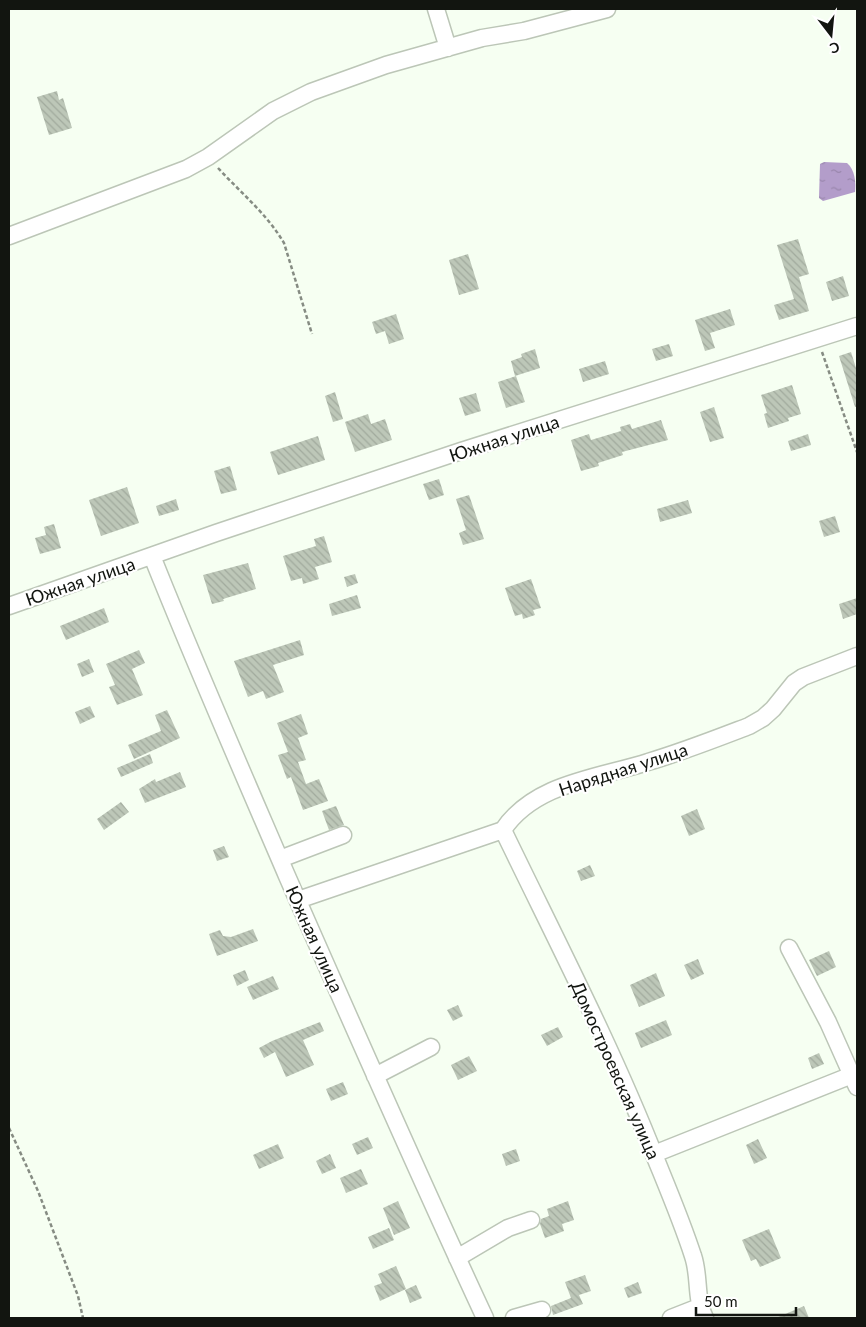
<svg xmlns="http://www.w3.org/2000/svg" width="866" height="1327" font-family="Lato,sans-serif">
	<defs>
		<pattern id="water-ripples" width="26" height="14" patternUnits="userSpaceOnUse" patternTransform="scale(1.25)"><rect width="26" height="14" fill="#b39dca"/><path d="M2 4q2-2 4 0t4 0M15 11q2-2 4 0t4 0" fill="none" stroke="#9986ac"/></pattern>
		<pattern id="building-back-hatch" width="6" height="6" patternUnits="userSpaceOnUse" patternTransform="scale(1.25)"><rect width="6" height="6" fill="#bdc7b8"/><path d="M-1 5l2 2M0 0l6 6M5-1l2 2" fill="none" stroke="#a1aa9d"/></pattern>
	</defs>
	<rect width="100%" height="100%" fill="#f6fff2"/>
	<!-- water -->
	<path fill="url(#water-ripples)" d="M824,162l23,1c8,7 9,19 8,29l-32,9 -4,-3 1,-34z"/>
	<!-- building -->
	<path fill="url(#building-back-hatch)" d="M57,91l2,9 4,-2 9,30 -23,7 -12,-38z
		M798,239l11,35 -10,3 10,34 -30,9 -5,-15 20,-6 -17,-54z
		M468,254l11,35 -20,6 -10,-35z
		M843,276l6,20 -17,5 -6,-19z
		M730,309l5,16 -25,8 5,15 -10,3 -10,-31z
		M396,314l8,25 -15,5 -4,-13 -9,3 -4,-12z
		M669,344l4,12 -17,5 -4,-12z
		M535,349l5,19 -25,8 -4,-15 11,-4 -1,-3z
		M851,352l5,16h1v39h-2l-16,-51z
		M605,361l4,13 -26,8 -4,-13z
		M516,376l9,26 -19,6 -8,-26z
		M792,385l9,29 -13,4 1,3 -21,7 -4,-14 3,-1 -6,-18z
		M335,392l8,27 -10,3 -8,-26z
		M476,393l5,18 -16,5 -6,-18z
		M714,407l10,31 -14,4 -10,-30z
		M368,414l3,10 14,-5 7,21 -37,12 -10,-30z
		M661,420l7,20 -46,12 1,3 -25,8 1,3 -18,5 -10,-31 18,-6 2,6 30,-9 -1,-4 10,-3 2,5z
		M808,434l3,11 -20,6 -3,-10z
		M318,436l7,24 -47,15 -8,-23z
		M230,466l7,24 -16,4 -7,-23z
		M439,479l5,16 -15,5 -6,-16z
		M127,487l12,36 -38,13 -12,-36z
		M469,495l15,44 -21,6 -4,-12 7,-3 -10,-31z
		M176,499l3,11 -20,6 -3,-10z
		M688,500l4,13 -32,9 -3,-13z
		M835,516l5,16 -16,5 -5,-16z
		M54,524l7,24 -21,6 -5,-16 11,-3 -2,-8z
		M324,536l8,26 -17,5 4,12 -16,5 -1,-6 -11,3 -8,-25 33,-10 -2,-7z
		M248,563l8,26 -33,10 1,2 -12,3 -9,-29z
		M355,574l3,9 -11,4 -3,-10z
		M531,579l10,29 -8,2 2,5 -12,4 -1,-5 -7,2 -10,-28z
		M357,595l4,13 -29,8 -3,-12z
		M857,598v16l-14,5 -4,-15z
		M104,608l5,14 -43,18 -6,-14z
		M300,640l4,15 -31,10 11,27 -18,7 -3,-8 -15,6 -14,-36z
		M139,650l6,13 -13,6 11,26 -26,10 -8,-18 6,-2 -9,-21z
		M89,659l5,13 -12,5 -5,-13z
		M90,706l5,11 -15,7 -5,-12z
		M167,710l13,28 -46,21 -6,-14 33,-14 -6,-16z
		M301,714l7,20 -10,4 8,22 -8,2 8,22 13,-5 9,22 -25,9 -12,-33 -4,2 -9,-24 10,-3 -11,-29z
		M150,754l3,9 -32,14 -4,-9z
		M180,772l6,15 -41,16 -6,-14 16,-10 1,3z
		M121,802l8,10 -25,18 -7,-11z
		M336,806l8,19 -15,5 -7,-19z
		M697,809l8,20 -16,7 -8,-20z
		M224,846l5,11 -12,4 -4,-11z
		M590,865l5,11 -14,5 -4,-10z
		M253,929l5,12 -41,15 -8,-22 11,-4 3,6 8,1z
		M829,951l7,16 -19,9 -8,-16z
		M698,959l6,15 -13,6 -7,-15z
		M245,970l4,10 -12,6 -4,-11z
		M656,973l9,23 -26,11 -9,-22z
		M273,976l6,13 -26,11 -6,-13z
		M458,1005l5,11 -10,5 -6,-11z
		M666,1020l6,15 -31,13 -6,-15z
		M320,1022l4,9 -21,9 11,25 -28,12 -11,-25 -11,6 -5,-10 13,-7z
		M558,1027l5,10 -16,9 -6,-11z
		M819,1053l5,11 -12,5 -4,-11z
		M469,1056l8,15 -19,9 -7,-15z
		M343,1082l5,12 -17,7 -5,-12z
		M368,1137l5,11 -16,7 -5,-11z
		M758,1139l9,19 -13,6 -8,-19z
		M278,1144l6,14 -25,11 -6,-14z
		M516,1149l4,12 -14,5 -4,-12z
		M330,1154l6,14 -14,6 -6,-13z
		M361,1169l7,15 -22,9 -6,-15z
		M398,1201l12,27 -16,7 -11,-27z
		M568,1201l6,19 -12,4 2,7 -19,7 -5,-14 1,-5 8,-3 -2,-7z
		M389,1228l5,12 -21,9 -5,-12z
		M769,1229l12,29 -21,9 -4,-8 -5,2 -9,-21z
		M396,1266l10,23 -26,12 -6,-15 8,-3 -4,-9z
		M585,1275l6,16 -12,4 4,9 -30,11 -2,-9 20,-8 -6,-16z
		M638,1282l4,11 -14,5 -4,-10z
		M416,1285l6,13 -12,5 -5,-13z
		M804,1306l5,12h-33z"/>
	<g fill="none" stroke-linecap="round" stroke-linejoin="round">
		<!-- minor casing -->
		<g stroke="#bcc6b7" stroke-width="19">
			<path id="minor" d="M436,9l12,39
				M9,236l177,-67 22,-12 65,-46 38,-19 75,-27 96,-27 42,-7 83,-22
				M152,556c43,108 89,213 135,320 65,148 130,296 198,442
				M9,606l207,-73 245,-82 396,-125
				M503,830c52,108 108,215 152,327 13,32 27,65 38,99 7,20 2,43 12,62
				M280,859l63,-24
				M298,900l205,-70c31,-47 95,-52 145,-68 34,-10 67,-23 101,-36l14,-8 10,-9 21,-26 9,-6 54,-21
				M789,948l39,74 29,65
				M375,1076l56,-29
				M654,1154l198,-79
				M457,1258l51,-30 23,-8
				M514,1318l28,-8
				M671,1318l28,-11"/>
		</g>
		<!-- path -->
		<path stroke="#868c83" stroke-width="2.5" stroke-dasharray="4 2.5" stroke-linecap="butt" d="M218,168c23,25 49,46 66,75l28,91
			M822,352l35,100
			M9,1128l29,63 40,105 5,22"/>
		<!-- minor -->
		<use href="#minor" stroke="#fff" stroke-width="16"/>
	</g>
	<g text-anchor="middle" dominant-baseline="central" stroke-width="4.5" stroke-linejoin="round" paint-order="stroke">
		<!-- street labels -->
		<g font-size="18" fill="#121510" stroke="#fff">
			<text transform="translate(504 438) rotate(-18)">Южная улица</text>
			<text transform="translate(80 581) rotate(-19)">Южная улица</text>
			<text transform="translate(623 769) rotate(-18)">Нарядная улица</text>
			<text transform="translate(315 939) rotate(66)">Южная улица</text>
			<text transform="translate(616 1070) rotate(66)">Домостроевская улица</text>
		</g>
	</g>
	<!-- border -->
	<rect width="866" height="1327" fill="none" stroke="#121510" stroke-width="20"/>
	<!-- north arrow -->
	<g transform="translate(831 35) rotate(164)" stroke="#ffffff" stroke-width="4" paint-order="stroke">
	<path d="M0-4L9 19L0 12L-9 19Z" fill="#121510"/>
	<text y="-8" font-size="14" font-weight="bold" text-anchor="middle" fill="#121510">С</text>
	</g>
	<!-- scale -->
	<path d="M696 1307v8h100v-8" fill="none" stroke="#121510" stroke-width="2.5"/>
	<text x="704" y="1307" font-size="15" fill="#121510" stroke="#ffffff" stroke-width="4" paint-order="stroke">50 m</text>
</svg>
